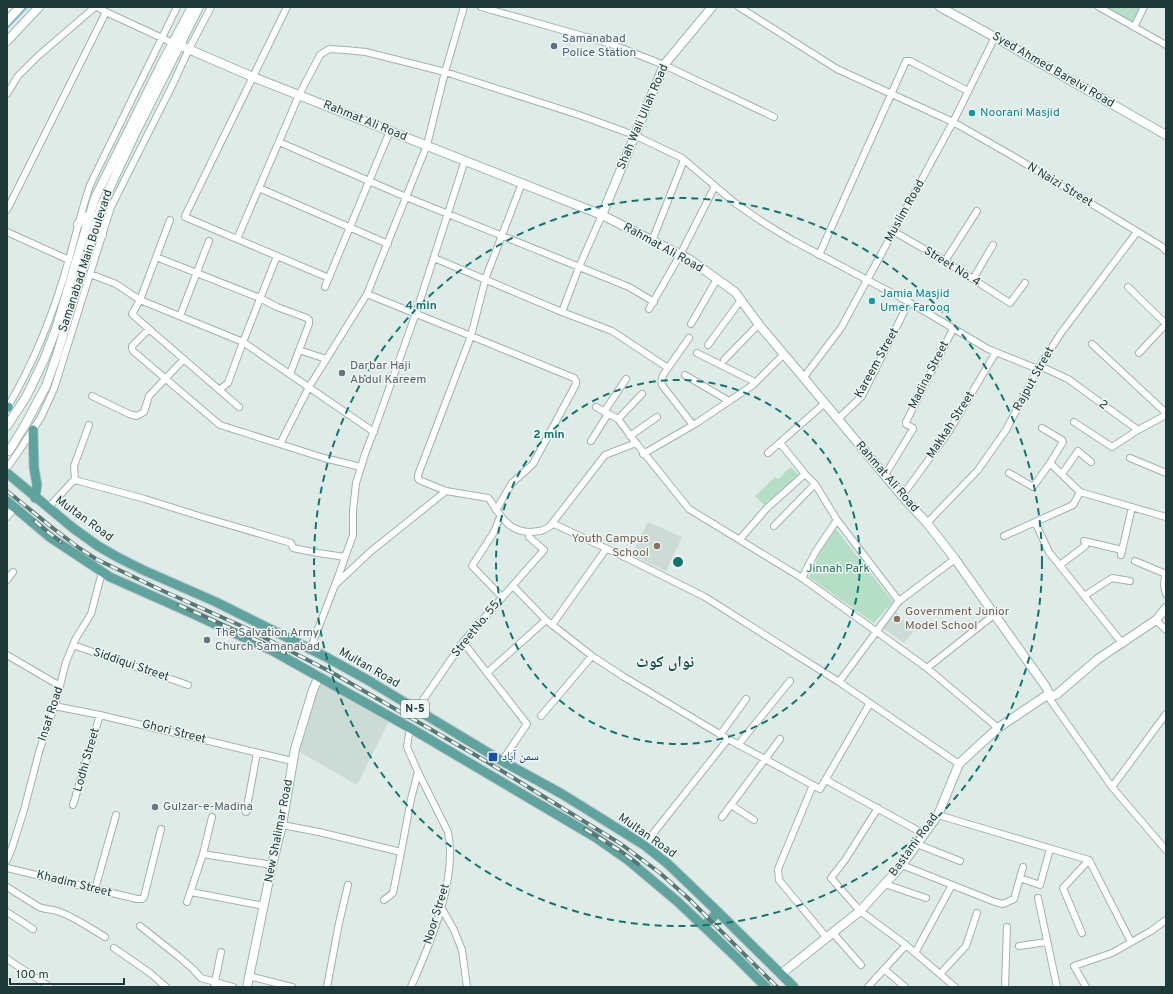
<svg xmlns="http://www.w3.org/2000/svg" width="1173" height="994" font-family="Overpass,'Noto Naskh Arabic',sans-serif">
	<rect width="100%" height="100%" fill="#deebe7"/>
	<!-- built -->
	<path fill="#ccdbd6" d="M648,522l34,15 -16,34 -35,-16z
		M896,611l18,20 -10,12 -21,-15z
		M315,674l77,41 -35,70 -62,-36z"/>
	<!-- green -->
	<path fill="#b5dec7" d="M1100,7h44l-10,20z
		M791,467l8,8 -35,30 -9,-9 20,-19 3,2z
		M836,529l57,73 -19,21 -65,-46 11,-25z"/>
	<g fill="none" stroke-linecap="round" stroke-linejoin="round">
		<!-- stream -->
		<path stroke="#82b9d4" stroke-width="2.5" d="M7,28l20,-21"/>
		<!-- street casing -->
		<g stroke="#a1b3af" stroke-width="8">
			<path id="street" d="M97,7l9,5 69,32
				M287,7l-102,209v1l144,61
				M481,7l130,37 53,21 110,52
				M739,7l98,62 116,53 58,33 150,91 5,5
				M1099,7l67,38
				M1134,27l10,-20
				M7,94l11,-18 19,-19 58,-50
				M279,142l127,55 223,90 25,15
				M522,183l-36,94 -15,59 -53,139v3l1,2 27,11 42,7 2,2c12,20 23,36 49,31 5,0 10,-5 15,-7l81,38 70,35 134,85 120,82
				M259,188l129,56
				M7,210l99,-198
				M170,220l-30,80 103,42 34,-86
				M893,231l52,30 65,42 15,-20
				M7,232l62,28
				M237,239l62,-144 21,-40 9,-6 16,1 21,2 79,20 134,43 55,20 48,23 53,45 26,18 31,19 117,62 79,47 50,20
				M652,241l32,-81
				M819,255l87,-194h4l58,30
				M156,257l104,41 17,9 30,11 2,2v4l-19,50
				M434,258l128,54 50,19 56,37c-4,6 -8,10 -6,17l31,40
				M945,261l32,-50
				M90,274l26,10 24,16 -8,14 17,15
				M973,279l20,-34
				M325,287l65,-156
				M1128,287l38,37
				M367,294l104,42 103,42 2,3v3l-43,80 -21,19 -16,27
				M649,309l31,-54 35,-69
				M562,312l17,-45 23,-52
				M180,316l29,-75
				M691,324l26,-45
				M1092,344l74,69
				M708,345l33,-45
				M299,350l27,9
				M697,353l58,29
				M1139,353l27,-29
				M724,360l35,-36
				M1040,366l28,13 70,51 28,-15
				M668,368l21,-30
				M685,375l44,26
				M804,377l37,-49 112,-206 42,-85
				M219,390l9,-7 15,-41 131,90
				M92,396l37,18 8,2 7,-4 5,-16 35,-37
				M239,407l-90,-78 -17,17v2l1,3 87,74 104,33 37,9
				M596,407l22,12 18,24
				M7,408c27,-45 48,-99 62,-149 7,-25 13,-50 21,-74l87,-178
				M604,412l22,-33
				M618,419l24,-25
				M838,419l24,-23 47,-94
				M1074,422l38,25 26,-17
				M1042,428l20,12 1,2 -13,21 30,29 86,25
				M630,436l27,-19
				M591,441l17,-27
				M780,443l25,31 10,10 22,36 62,81
				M280,444l29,-57 58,-93 60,-149 18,-73 19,-65
				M768,453l57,-50
				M643,454l52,-30 58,-39 31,-31
				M1130,458l36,15
				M7,468l10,-14 24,-37 13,-28 57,-182 60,-119 18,-39 22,-42
				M1009,473l24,14 17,-24
				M1062,474l16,-23 13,11
				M885,475l28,-46v-1l-7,-4v-2l47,-93
				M75,480l-1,-14 15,-41
				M902,496l46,-63 48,-81
				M48,508l23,-25 4,-3 70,19 54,17 92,27 2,5 25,5 27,4
				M7,517l5,-6
				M500,517l-6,15 -22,34 30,31
				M837,520l-21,31 -14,27 125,90 71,60
				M1035,522l14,30 73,91
				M927,523l51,-53 28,-40 32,-61 23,-36 76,-101
				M550,526l55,-71 31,-12 53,66 113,69
				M774,526l41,-42
				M1004,536l69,-31 7,-13
				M740,539l27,-31 38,-34
				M1084,541l38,9
				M1121,555l11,-48
				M1135,561l31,13
				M1060,565l25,-19
				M1166,573c-2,8 -3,13 0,21
				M7,580l6,-8
				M336,584l34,-32 76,-61
				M513,586l33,34 46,36 32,21 104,62 92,50 50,-86
				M1084,596l28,-18 18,3
				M1156,620l10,10
				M552,625l54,-76
				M463,642l64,82 -25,37
				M73,645l115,40
				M310,650l28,-73 15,-42v-24l3,-28 9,-29 10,-26 41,-115 49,-153
				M7,655l53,31
				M927,668l68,-54
				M487,673l59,-53
				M839,682l60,-81 56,-42
				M1050,696l1,5 61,86 54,63
				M54,706l46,9 192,46
				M416,710l47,-68 81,-92 -15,-13v-5
				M541,716l51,-60
				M720,735l26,-36
				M738,745l52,-64
				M826,780l98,54
				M813,785l-35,84 1,11 48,58
				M1112,787l54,-73
				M73,805l27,-90
				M731,805l23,15
				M878,808l-33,52 -14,18 29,33 46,34 49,42
				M246,812l11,-59
				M938,815l151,45 42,82
				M722,817l58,-78
				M282,825l37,7 82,20
				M917,844l43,17
				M644,845l84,-106
				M203,854l69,11
				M7,860l5,-12 12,-38 15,-58 17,-51 10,-39 10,-24 15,-24 11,-42
				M902,865l93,37 8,2 11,-5 9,-32
				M7,868l130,31h5l2,-2 17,-68
				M1020,878l20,7 10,-36
				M885,884l41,14
				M7,887l32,20c7,3 14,2 21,5 16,6 30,16 45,25
				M95,889l21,-74
				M191,892l73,14
				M1038,898l19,89
				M384,900l9,-7 11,-56 7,-38 7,-27
				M187,902l16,-48 9,-37
				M441,907l13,23 8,20 5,37
				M7,912l26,17
				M140,926l38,30 15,13 8,9 32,9
				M833,933l28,32
				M1082,933l-19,-45 26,-28
				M1019,946l28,-4
				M114,948l36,25 16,14
				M915,953l37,-68
				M7,959l43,28
				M884,969l21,18
				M940,974l26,-28 11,-33
				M249,976l43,11
				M214,987l7,-35
				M327,987l12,-64 9,-38
				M411,987c19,-43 47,-108 37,-155l-30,-60 -11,-25 2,-13 3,-5
				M868,987l38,-42
				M1005,987l2,-60
				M1086,987l-12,-21 38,-13 39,-22 15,-11"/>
		</g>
		<!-- secondary casing -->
		<g stroke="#9cb7b2" stroke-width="10">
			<path id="secondary" d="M940,7l60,33 166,95
				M7,21l13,-14
				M7,41l32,-34
				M179,45l74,32 349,138 87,44 46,33 25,34 38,45 104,125 25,27 28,36 91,128 4,9
				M602,215l62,-150 48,-58
				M97,220l5,15
				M78,224l13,-11
				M7,426l19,-29 18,-37 12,-31 39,-131 67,-135 30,-56
				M9,451l16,-26 21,-39 11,-31 45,-151 32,-68 65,-129
				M781,974l79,-63 42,-46 36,-50 21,-51 17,-16 22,-20 46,-31 12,-2 42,-36 58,-39 10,-12
				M247,987l25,-122 10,-40 13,-76 18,-59 6,-14"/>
		</g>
		<!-- primary casing -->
		<g stroke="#c0c8c8" stroke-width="11">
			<path id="primary" d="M7,407h1
				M33,430l1,38 3,17 -2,13
				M7,473l66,55 25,18 21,12 24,12 73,32 110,55 40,22 136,82 60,33 82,51 24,19 50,48 76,75
				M7,501l44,37 59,39 81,36 82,38 139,78 183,108 33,23 50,42 61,58 27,27
				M704,926l14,-14"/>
		</g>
		<!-- street -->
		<use href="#street" stroke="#fff" stroke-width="6"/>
		<!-- secondary -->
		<use href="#secondary" stroke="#fff" stroke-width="8"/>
		<!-- primary -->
		<use href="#primary" stroke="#5fa39e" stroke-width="9"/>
		<!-- rail casing -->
		<g stroke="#587774" stroke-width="4">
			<path id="rail" d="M7,491l47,38 25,19 17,11 65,31 85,38 85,44 153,88 137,84 39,29 28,25 89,89
				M35,521l14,12 12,9
				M179,605l106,48
				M585,829l34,21 19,14"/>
		</g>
		<!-- rail -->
		<use href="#rail" stroke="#eef7f4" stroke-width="2.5" stroke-dasharray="8" stroke-linecap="butt"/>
	</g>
	<!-- distance rings -->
	<g fill="none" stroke="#0f766e" stroke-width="2" stroke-dasharray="7 5">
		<circle cx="678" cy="562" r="182"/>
		<circle cx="678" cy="562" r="364"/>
	</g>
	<!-- markers -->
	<circle fill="#5c6f8a" stroke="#eef7f4" stroke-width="1.5" cx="554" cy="46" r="4"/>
	<g fill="#0f9aa8" stroke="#eef7f4" stroke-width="1.5">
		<circle cx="972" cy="113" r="4"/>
		<circle cx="872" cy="301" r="4"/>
	</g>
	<g fill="#6b7280" stroke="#eef7f4" stroke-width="1.5">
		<circle cx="342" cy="373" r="4"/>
		<circle cx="207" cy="640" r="4"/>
		<circle cx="155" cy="807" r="4"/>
	</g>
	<g fill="#8d6e63" stroke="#eef7f4" stroke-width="1.5">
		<circle cx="657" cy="546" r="4"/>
		<circle cx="897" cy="619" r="4"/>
	</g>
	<rect fill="#1a4fb4" stroke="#eef7f4" stroke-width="1.5" x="488" y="752" width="10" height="10" rx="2"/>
	<g text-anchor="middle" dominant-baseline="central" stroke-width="3" stroke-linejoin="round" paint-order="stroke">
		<!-- shield labels -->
		<rect fill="#eef7f4" stroke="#5c7371" stroke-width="1" x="401" y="700" width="28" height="18" rx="3"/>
		<g font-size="11" font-weight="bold" fill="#1e3b39">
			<text x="415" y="709">N-5</text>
		</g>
		<!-- service labels -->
		<g font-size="12" fill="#4e5e75" stroke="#eef7f4" text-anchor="start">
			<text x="562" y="39">Samanabad<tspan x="562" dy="14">Police Station</tspan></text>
		</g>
		<!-- street labels -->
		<g font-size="12" fill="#1e3b39" stroke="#eef7f4">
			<text transform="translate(1053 70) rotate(30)">Syed Ahmed Barelvi Road</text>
			<text transform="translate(643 117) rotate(-67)">Shah Wali Ullah Road</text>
			<text transform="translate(365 121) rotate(22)">Rahmat Ali Road</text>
			<text transform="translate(1060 185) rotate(31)">N Naizi Street</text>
			<text transform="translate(905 211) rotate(-61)">Muslim Road</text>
			<text transform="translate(663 248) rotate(29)">Rahmat Ali Road</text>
			<text transform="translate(86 261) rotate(-72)">Samanabad Main Boulevard</text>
			<text transform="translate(952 267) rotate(32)">Street No. 4</text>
			<text transform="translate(877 363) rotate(-61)">Kareem Street</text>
			<text transform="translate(929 375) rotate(-63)">Madina Street</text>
			<text transform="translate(1034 379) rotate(-61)">Rajput Street</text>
			<text transform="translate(1103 405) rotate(37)">2</text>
			<text transform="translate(951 425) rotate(-57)">Makkah Street</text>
			<text transform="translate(887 477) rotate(49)">Rahmat Ali Road</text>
			<text transform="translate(84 519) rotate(36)">Multan Road</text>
			<text transform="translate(476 629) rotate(-51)">StreetNo. 55</text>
			<text transform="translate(131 665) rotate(19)">Siddiqui Street</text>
			<text transform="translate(369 668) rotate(30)">Multan Road</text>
			<text transform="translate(51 714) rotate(-72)">Insaf Road</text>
			<text transform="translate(174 732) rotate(14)">Ghori Street</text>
			<text transform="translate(87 760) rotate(-74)">Lodhi Street</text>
			<text transform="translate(279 831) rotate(-79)">New Shalimar Road</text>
			<text transform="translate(647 836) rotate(35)">Multan Road</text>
			<text transform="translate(914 845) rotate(-54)">Bastami Road</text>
			<text transform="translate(74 884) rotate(14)">Khadim Street</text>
			<text transform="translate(437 914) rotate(-73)">Noor Street</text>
		</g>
		<!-- culture labels -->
		<g font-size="12" fill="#0d838f" stroke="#eef7f4" text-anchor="start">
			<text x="980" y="113">Noorani Masjid</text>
			<text x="880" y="294">Jamia Masjid<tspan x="880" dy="14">Umer Farooq</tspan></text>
		</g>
		<!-- worship labels -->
		<g font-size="12" fill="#5b616d" stroke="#eef7f4" text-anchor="start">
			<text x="350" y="366">Darbar Haji<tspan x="350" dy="14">Abdul Kareem</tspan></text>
			<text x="215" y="633">The Salvation Army<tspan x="215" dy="14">Church Samanabad</tspan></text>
			<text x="163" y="807">Gulzar-e-Madina</text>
		</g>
		<!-- education labels -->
		<g font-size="12" fill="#785e54" stroke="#eef7f4" text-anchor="end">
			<text x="649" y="539">Youth Campus<tspan x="649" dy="14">School</tspan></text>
			<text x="905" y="612" text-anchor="start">Government Junior<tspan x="905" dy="14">Model School</tspan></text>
		</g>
		<!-- park labels -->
		<g font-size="12" fill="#267452" stroke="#eef7f4">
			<text x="838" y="569">Jinnah Park</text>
		</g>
		<!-- transit labels -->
		<g font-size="12" fill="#164399" stroke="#eef7f4" text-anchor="start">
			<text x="502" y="757">سمن آباد</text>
		</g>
		<!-- district labels -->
		<g font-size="16" font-weight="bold" fill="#194e4b" stroke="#eef7f4">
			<text x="665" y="663">نواں کوٹ</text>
		</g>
	</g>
	<circle cx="678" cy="562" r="6" fill="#0f766e" stroke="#eef7f4" stroke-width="2"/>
	<g font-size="12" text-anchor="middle" font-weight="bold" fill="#0f766e" stroke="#eef7f4" stroke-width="3" stroke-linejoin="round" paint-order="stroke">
		<text x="421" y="309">4 min</text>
		<text x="549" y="438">2 min</text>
	</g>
	<!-- border -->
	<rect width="1173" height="994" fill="none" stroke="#1e3b39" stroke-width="16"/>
	<!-- scale -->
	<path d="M10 978v6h114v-6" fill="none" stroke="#1e3b39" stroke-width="2"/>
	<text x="16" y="978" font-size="12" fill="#1e3b39" stroke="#eef7f4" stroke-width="3" paint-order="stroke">100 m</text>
</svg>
